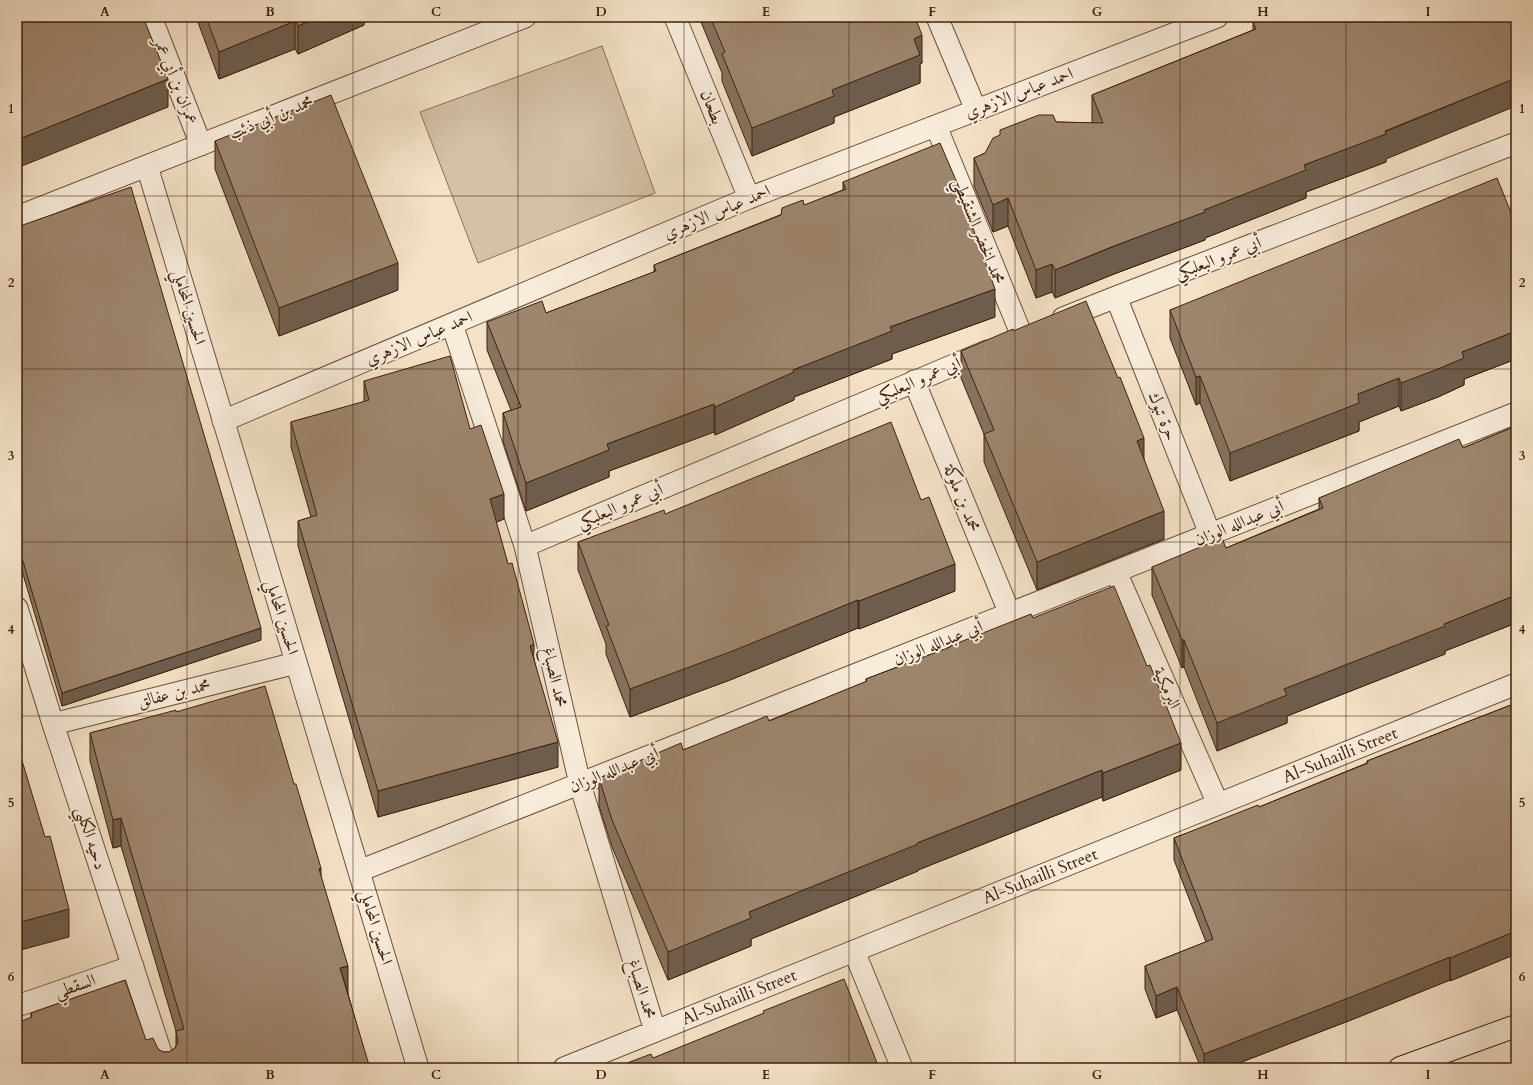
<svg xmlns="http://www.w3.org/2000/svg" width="1533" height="1085" font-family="Cardo,Amiri,serif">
	<rect width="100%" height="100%" fill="#f4e2c8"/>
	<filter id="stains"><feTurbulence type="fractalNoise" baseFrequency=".005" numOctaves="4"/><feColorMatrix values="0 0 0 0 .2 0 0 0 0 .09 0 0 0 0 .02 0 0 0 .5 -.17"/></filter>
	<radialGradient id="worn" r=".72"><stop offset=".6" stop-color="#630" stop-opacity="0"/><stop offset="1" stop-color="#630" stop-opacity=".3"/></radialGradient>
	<!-- park -->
	<path fill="#d5c1a8" stroke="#8a715a" d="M602,46l53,147 -177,70 -58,-151z"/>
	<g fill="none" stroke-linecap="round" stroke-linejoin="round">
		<!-- minor casing -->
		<g stroke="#6c513b" stroke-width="23">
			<path id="minor" d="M151,17l50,128
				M675,17l74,181
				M937,17l39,93
				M936,126l86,210
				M147,166l271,902
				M17,217l508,-200
				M1116,297l94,237
				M1063,318l53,-21 400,-154
				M452,324l73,222 55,238 75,247
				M914,381l96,233
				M223,421l526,-223 468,-181
				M525,546l462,-195
				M1116,572l102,232
				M17,608l36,116 113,344
				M53,724l243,-61
				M359,871l1157,-458
				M854,951l48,117
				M17,1006l116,-40
				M564,1068l952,-384"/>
		</g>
		<!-- secondary casing -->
		<g stroke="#3e210c" stroke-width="24">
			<path id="secondary" d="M1400,1068l116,-42"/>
		</g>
		<!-- minor -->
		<use href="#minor" stroke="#f8ecdb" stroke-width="21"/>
		<!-- secondary -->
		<use href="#secondary" stroke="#f8ecdb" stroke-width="22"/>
	</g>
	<!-- wall -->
	<path fill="#87725f" stroke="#3e210c" d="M196,17h177l-9,4v4l-66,29 -3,-5 -76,30z
		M699,17h216l7,46 -2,1v19l-86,34v6l-82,33 -30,-75v-8z
		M1253,22l133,137v3l-80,30v6l-101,40v2l-91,34 -59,24 -3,-6 -16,6 -28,-72 -15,6 -19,-46v-28l82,-36 36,1v-28l161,-65z
		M215,141l183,149 -119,46 -64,-167z
		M843,182l127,38 25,97 -103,37v5l-98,38v3l-79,35 -1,-3 -105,39v6l-83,34 -23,-70v-28l8,-3 -24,-60v-28l59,-9 108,-41v-7l189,-75z
		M1516,225v134l-52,20v6l-26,12 -37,14 -2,-5 -40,16v9l-129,50 -30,-78 -4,2 -26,-67v-28z
		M17,227l244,413 -199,66 -45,-152z
		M1013,331l131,128 20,80 -127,51 -53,-128v-28l-23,-56v-27z
		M364,381l106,48 34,90 -8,3 38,137 24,108 -180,50 -80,-271v-25l13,-4 -20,-70v-25l73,-20z
		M1516,426v197l-71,28v3l-158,62v7l-70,28 -33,-84 -2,1 -30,-73v-28l74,-19 93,-39v-11l144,-50z
		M665,514l290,77 -96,38 -1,-1 -128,52 -100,37 -24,-63v-10l-28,-74v-28z
		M1033,618l148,152 -78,31 -1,-4 -184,73v1l-167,68v7l-83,34 -56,-133 -13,-41v-28l170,-57 97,-39v-3l84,-32v-1z
		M1516,703v251l-66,27v-1l-99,40 -125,48h-25l-24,-58 -21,8 -11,-29v-23l61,-24 -32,-82v-22l85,-31 108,-44v-2z
		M176,712l145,166 27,116 21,74h-352l14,-50v-5l115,27 12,9 5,3h6l6,-4 1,-2v-15l-55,-185 -8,2 -23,-87v-28z"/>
	<!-- shaded-wall -->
	<path fill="#6e5d4d" stroke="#3e210c" d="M318,17h55l-9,4v4l-66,29v-28z
		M295,21v28l-76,30v-27z
		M922,35v28l-2,1v19l-86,34v6l-82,33v-28l80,-38 82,-51z
		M1516,78v28l-130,53v3l-80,30v6l-101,40v2l-91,34 -59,24v-28l149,-60 100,-45z
		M168,79v28l-151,61v-28z
		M1008,198v28l-15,6v-27z
		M398,263v27l-119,46v-28z
		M1052,264v28l-16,6v-28z
		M995,289v28l-103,37v5l-98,38v3l-79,35v-28l78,-37 97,-43z
		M1516,331v28l-52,20v6l-26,12 -37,14v-28l61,-31z
		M1200,376v27l-4,2v-28z
		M1399,378v28l-40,16v9l-129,50v-28l128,-59z
		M714,404v28l-105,39v6l-83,34v-28l81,-39z
		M1144,438v28l-7,-25z
		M504,494v25l-14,6v-26z
		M1164,511v28l-127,51v-28z
		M955,564v27l-96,38v-28z
		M1516,595v28l-71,28v3l-158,62v7l-70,28v-28l67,-34 160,-65z
		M858,600v28l-128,52 -100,37v-28z
		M261,628v12l-199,66v-13z
		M1182,640h2v27l-2,1z
		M534,644v26l-4,-24z
		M558,742v25l-180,50v-26z
		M1181,743v27l-78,31v-28z
		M1102,770v27l-184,73v1l-167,68v7l-83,34v-28l81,-40 168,-69z
		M121,818v28l-8,2v-28z
		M321,868v28l-2,-27z
		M69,909v28l-52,14v-28z
		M1516,931v23l-66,27v-23z
		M1450,957v23l-99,40 -125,48h-22v-14z
		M348,966v28l-8,-26z
		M1177,987v23l-21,8v-22z
		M369,1065v3h-10z"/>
	<!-- building -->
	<path fill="#9d856e" stroke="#3e210c" d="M17,17h126l25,62 -151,61z
		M206,17h112l-20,9 -3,-5 -76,31z
		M710,17h205l7,18 -8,4 6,16 -88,35 2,6 -82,32 -30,-74 3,-2z
		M1265,17h251v61l-131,53 1,3 -82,31 2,5 -102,40 1,2 -91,34 -59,24 -3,-6 -16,6 -28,-72 -15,7 -19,-47 11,-5 8,-15 7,-3v-5l39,-15h14l3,7 47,1 -11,-28 164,-66 -3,-7z
		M331,95l67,168 -119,45 -64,-167z
		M940,143l30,70 -2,1 1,3 26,72 -105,38 2,4 -99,39 1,2 -79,35 -1,-3 -107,40 2,6 -83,33 -23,-70 18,-6 -34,-85 55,-21 4,12 110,-42 -2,-6 127,-50 1,-7 21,-8 1,5 42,-16 -3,-7z
		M1497,178l19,47v106l-54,21 2,6 -26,11 -37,14 -2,-5 -41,16 1,9 -129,50 -30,-77 -4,1 -26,-67z
		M131,187l130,441 -199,65 -45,-152v-314z
		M1086,301l32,77 2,-1 24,61 -7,3 27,70 -127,51 -53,-128 10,-4 -33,-79 52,-22v2z
		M450,356l20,73 11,-4 23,69 -14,5 18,65 4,-1 22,81 -4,2 28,96 -180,49 -80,-270 19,-6 -26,-93 78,-22 -5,-19z
		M891,422l30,78 8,-3 26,67 -96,37 -1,-1 -128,52 -100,37 -24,-63 3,-1 -31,-83 86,-32 1,4z
		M1516,426v169l-72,29 1,2 -161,63 3,6 -70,28 -33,-83h-2l-30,-73 70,-29 4,10 97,-40 -4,-10 140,-59 4,9z
		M1114,586l33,80 3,-1 31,78 -78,30 -1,-3 -185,73 1,1 -169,68 2,6 -83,34 -56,-132 -13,-42 82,-35 2,7 84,-34 2,5 98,-40 -1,-2 84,-32v-1l81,-32 2,4z
		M265,686l29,98h2l25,84 -2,1 29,97 -8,2 29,97 -10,3h-342v-45l15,-6 -1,-4 94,-33 21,60 7,-2 5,11 5,3h6l6,-4 3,-6 -2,-11 8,-2 -63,-211 -8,2 -23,-87 86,-23v2z
		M1516,703v228l-66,27v-1l-99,40 -147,57 -27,-67 -21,9 -11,-30 68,-27 -39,-101 84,-33 1,2 109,-44 -1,-2z
		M17,744l28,93 5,-1 19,73 -52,14z
		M844,979l35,89h-265l37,-14 2,4 111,-45 -1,-2z"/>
	<!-- grid -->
	<path fill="none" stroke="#3e210c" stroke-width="1" stroke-opacity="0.55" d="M187,17v1051M353,17v1051M518,17v1051M684,17v1051M849,17v1051M1015,17v1051M1180,17v1051M1346,17v1051M17,196h1499M17,369h1499M17,542h1499M17,716h1499M17,890h1499"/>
	<g text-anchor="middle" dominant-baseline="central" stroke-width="4" stroke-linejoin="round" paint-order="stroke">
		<!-- street labels -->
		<g font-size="17" fill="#3e210c" stroke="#f8ecdb">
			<text transform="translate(176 81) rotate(68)">عمران بن أبي عمر</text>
			<text transform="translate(1019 93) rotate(-21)">احمد عباس الازهري</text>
			<text transform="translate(712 107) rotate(68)">بطحان</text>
			<text transform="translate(271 117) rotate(-22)">محمد بن أبي ذئب</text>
			<text transform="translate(717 212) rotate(-23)">احمد عباس الازهري</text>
			<text transform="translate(979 231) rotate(68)">محمد الخضر الشنقيطي</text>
			<text transform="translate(1218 258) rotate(-21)">أبي عمرو البعلبكي</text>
			<text transform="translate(189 307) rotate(73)">الحسين المحاملي</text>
			<text transform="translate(419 338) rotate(-23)">احمد عباس الازهري</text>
			<text transform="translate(918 380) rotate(-23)">أبي عمرو البعلبكي</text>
			<text transform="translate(1163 416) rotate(68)">حرة تبوك</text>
			<text transform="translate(962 498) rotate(68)">محمد بن ملوكة</text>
			<text transform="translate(620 506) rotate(-23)">أبي عمرو البعلبكي</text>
			<text transform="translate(1239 523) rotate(-22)">أبي عبدالله الوزان</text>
			<text transform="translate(282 617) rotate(73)">الحسين المحاملي</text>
			<text transform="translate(938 643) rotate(-22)">أبي عبدالله الوزان</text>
			<text transform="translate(555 677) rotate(77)">محمد الصباغ</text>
			<text transform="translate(1167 688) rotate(66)">البرمكية</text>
			<text transform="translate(174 693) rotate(-14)">محمد بن عفالق</text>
			<text transform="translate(1340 755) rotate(-22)">Al-Suhailli Street</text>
			<text transform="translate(614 770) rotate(-22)">أبي عبدالله الوزان</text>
			<text transform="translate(91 838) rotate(72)">دحيه الكلبي</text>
			<text transform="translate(1040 876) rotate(-22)">Al-Suhailli Street</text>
			<text transform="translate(376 927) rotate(73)">الحسين المحاملي</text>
			<text transform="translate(75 986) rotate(-19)">السقطي</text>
			<text transform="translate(642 989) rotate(73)">محمد الصباغ</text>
			<text transform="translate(739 997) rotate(-22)">Al-Suhailli Street</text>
		</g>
	</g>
	<!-- margin -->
	<rect width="1533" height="1085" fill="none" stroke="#f4e2c8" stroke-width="44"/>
	<rect x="22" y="22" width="1489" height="1041" fill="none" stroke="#3e210c" stroke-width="1.5"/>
	<g font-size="13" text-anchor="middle" font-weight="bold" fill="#3e210c">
		<text x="105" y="16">A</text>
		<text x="270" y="16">B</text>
		<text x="436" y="16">C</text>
		<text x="601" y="16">D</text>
		<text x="766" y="16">E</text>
		<text x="932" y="16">F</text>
		<text x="1097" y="16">G</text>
		<text x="1263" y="16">H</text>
		<text x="1428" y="16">I</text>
		<text x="11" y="113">1</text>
		<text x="1522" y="113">1</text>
		<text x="11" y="287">2</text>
		<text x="1522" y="287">2</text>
		<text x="11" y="460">3</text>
		<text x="1522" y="460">3</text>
		<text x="11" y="634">4</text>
		<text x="1522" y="634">4</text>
		<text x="11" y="807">5</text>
		<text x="1522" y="807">5</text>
		<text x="11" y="981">6</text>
		<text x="1522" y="981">6</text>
		<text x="105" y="1079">A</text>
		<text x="270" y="1079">B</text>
		<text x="436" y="1079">C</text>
		<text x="601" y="1079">D</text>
		<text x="766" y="1079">E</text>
		<text x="932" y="1079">F</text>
		<text x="1097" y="1079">G</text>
		<text x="1263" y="1079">H</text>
		<text x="1428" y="1079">I</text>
	</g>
	<rect width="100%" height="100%" filter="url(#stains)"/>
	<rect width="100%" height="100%" fill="url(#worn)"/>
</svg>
